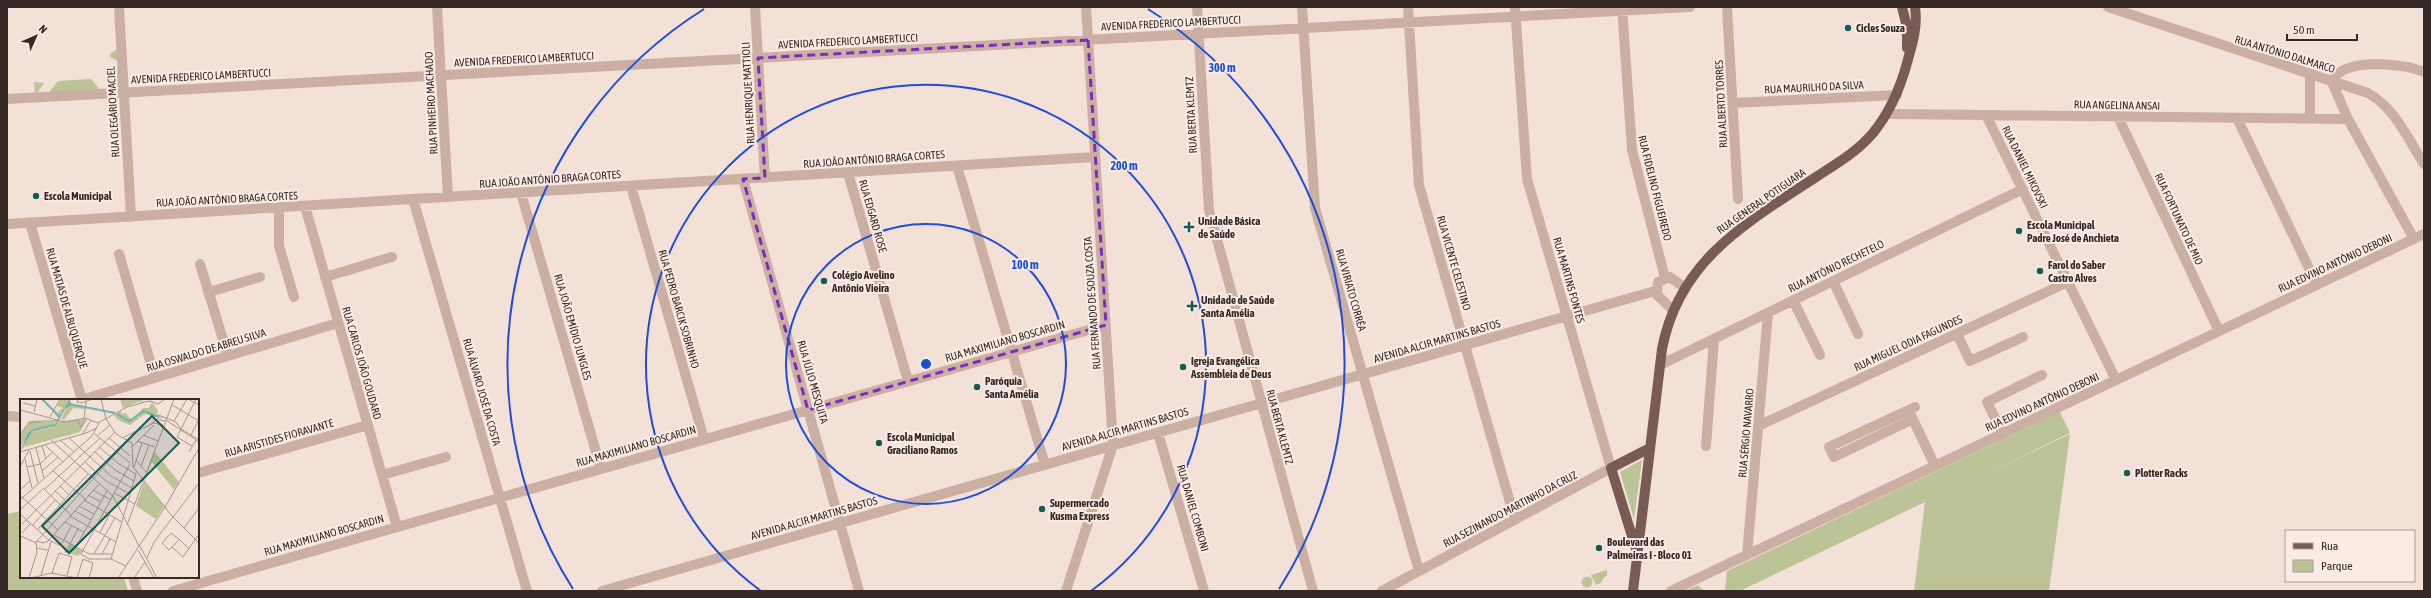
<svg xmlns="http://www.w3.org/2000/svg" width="2431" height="598" font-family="'Asap Condensed',sans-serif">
	<rect width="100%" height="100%" fill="#f3e1d7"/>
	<!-- green -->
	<path fill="#bbc397" d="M119,48v14l-9,-5 1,-4z
		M114,70l6,2v14l-5,5 -8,-12z
		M91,79l9,11 -53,5 11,-14z
		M34,82l10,1 -9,13z
		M2060,412l10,21 -91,44 91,-43 -21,157h-135l11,-89 -185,89h-15l2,-20z
		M1642,460l-8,59 -14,-47z
		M21,511v66h103l4,14h-121v-77z
		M1607,570v6l-3,1 -3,6 -5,2 -5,-10z
		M1581.5 582a5.5 5.5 0 1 1 11 0a5.5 5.5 0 1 1-11 0Z
		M1698,585l6,6h-19z"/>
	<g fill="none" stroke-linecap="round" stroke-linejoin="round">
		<!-- minor -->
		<path stroke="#ccafa3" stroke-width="10" d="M119,7l12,210
			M437,7l11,190
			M755,7l10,171
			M1197,7l12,203 104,381
			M1302,7l13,201 104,363
			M1408,7l11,178 96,335
			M1622,7l10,143 33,128
			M1727,7l11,192
			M2108,7l260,86c27,15 40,46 56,71
			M2331,80l17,39 66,120
			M2331,80c5,-4 9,-9 15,-11 19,-8 59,-5 78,3
			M7,99l1683,-92
			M1733,103l164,-8
			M1887,114l461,5
			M1986,115l130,265
			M2118,117l101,214
			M2237,118l80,167
			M2310,119v-46
			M957,166l88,299
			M848,173l60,208
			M743,179l116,412
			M631,186l73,253
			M521,193l80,276
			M413,199l114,392
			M305,206l92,321
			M279,207v39l15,51
			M30,223l52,177
			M7,224l1088,-67
			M119,254l36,124
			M200,264l28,92
			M325,277l67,-20
			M1833,281l25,53
			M209,292l51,-15
			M1793,300l27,55
			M1673,310l-16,-15 1,-13 12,-5 15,11
			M1957,334l13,27 53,-24
			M1660,365l363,-176
			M81,400l257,-77
			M1910,413l25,53
			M7,416l14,1
			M1913,419l-79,38 -5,-10 86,-40
			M1758,426l310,-144
			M1158,433l46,158
			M2003,434l-16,-32 55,-27
			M1706,446l8,-107
			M198,473l170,-48
			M382,475l64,-18
			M1747,555l21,-242
			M133,577l4,14
			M173,591l933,-266
			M602,591l1053,-300
			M1066,591l47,-146 -27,-438
			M1382,591l229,-123 -84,-289 -12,-172
			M1671,591l753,-357"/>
		<!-- major -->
		<path stroke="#795b55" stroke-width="10" d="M1902,7l5,20v21
			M1636,549l-25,-81 39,-20
			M1633,591l29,-242c17,-89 84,-126 154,-172 20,-13 41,-25 57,-44 17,-21 27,-44 34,-70 5,-18 11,-36 8,-56"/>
	</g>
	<!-- marked area -->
	<path fill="none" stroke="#7b2cbf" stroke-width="3" stroke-dasharray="8 5" stroke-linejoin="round" d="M1088,40l18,285 -298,85 -65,-231 22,-1 -7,-120z"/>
	<!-- distance rings -->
	<g fill="none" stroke="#1d4ed8" stroke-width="2">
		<circle cx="926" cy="364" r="140"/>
		<path d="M761 591A280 280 0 1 1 1091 591"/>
		<path d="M573 589A419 419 0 0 1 704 9M1148 9A419 419 0 0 1 1279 589"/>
	</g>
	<!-- markers -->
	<g fill="#185a54" stroke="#faece4" stroke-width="1.5">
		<circle cx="1848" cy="28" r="4"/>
		<circle cx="36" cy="196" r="4"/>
		<path d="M1187 221h4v4h4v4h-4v4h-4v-4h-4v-4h4z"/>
		<circle cx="2019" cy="231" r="4"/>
		<circle cx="2040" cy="271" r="4"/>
		<circle cx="824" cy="281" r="4"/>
		<path d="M1190 300h4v4h4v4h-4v4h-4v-4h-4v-4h4z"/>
		<circle cx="1183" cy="367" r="4"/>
		<circle cx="977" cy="387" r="4"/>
		<circle cx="879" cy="443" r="4"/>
		<circle cx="2127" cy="473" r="4"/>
		<circle cx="1042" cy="509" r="4"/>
		<circle cx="1599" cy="548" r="4"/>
	</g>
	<g text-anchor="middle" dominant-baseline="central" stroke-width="4" stroke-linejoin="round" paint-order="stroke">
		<!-- street labels -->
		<g font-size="11" fill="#362825" stroke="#faece4">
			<text transform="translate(1171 23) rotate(-3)">AVENIDA FREDERICO LAMBERTUCCI</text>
			<text transform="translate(848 41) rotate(-3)">AVENIDA FREDERICO LAMBERTUCCI</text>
			<text transform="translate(2285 54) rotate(17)">RUA ANTÔNIO DALMARCO</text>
			<text transform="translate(524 59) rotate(-3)">AVENIDA FREDERICO LAMBERTUCCI</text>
			<text transform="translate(201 76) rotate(-3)">AVENIDA FREDERICO LAMBERTUCCI</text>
			<text transform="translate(1814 87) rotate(-3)">RUA MAURILHO DA SILVA</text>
			<text transform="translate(748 93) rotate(-93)">RUA HENRIQUE MATTIOLI</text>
			<text transform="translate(431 103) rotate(-93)">RUA PINHEIRO MACHADO</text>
			<text transform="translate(1721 104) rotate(-93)">RUA ALBERTO TORRES</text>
			<text transform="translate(2117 105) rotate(1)">RUA ANGELINA ANSAI</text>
			<text transform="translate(113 112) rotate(-93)">RUA OLEGÁRIO MACIEL</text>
			<text transform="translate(1191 115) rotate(-93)">RUA BERTA KLEMTZ</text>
			<text transform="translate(874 159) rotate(-4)">RUA JOÃO ANTÔNIO BRAGA CORTES</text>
			<text transform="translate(2025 167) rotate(64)">RUA DANIEL MIKOVSKI</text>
			<text transform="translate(550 179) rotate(-4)">RUA JOÃO ANTÔNIO BRAGA CORTES</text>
			<text transform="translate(1655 188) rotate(76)">RUA FIDELINO FIGUEIREDO</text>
			<text transform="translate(227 199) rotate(-3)">RUA JOÃO ANTÔNIO BRAGA CORTES</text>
			<text transform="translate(1761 201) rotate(-35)">RUA GENERAL POTIGUARA</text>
			<text transform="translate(873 216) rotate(74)">RUA EDGARD ROSE</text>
			<text transform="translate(2179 219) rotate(65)">RUA FORTUNATO DE MIO</text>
			<text transform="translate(1454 263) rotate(74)">RUA VICENTE CELESTINO</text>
			<text transform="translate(2335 263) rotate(-25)">RUA EDVINO ANTÔNIO DEBONI</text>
			<text transform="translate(1836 266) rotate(-26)">RUA ANTÔNIO RECHETELO</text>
			<text transform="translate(1569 280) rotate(74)">RUA MARTINS FONTES</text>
			<text transform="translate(1351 290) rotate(74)">RUA VIRIATO CORRÊA</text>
			<text transform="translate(1092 303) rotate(-94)">RUA FERNANDO DE SOUZA COSTA</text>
			<text transform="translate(67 308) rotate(74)">RUA MATIAS DE ALBUQUERQUE</text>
			<text transform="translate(679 309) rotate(74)">RUA PEDRO BARCIK SOBRINHO</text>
			<text transform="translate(573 327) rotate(74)">RUA JOÃO EMÍDIO JUNGLES</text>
			<text transform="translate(1005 341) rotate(-16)">RUA MAXIMILIANO BOSCARDIN</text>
			<text transform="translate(1437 341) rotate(-16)">AVENIDA ALCIR MARTINS BASTOS</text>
			<text transform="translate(1908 343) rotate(-25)">RUA MIGUEL ODIA FAGUNDES</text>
			<text transform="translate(206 350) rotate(-17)">RUA OSWALDO DE ABREU SILVA</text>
			<text transform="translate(362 363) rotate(74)">RUA CARLOS JOÃO GOUDARD</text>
			<text transform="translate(813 382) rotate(74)">RUA JÚLIO MESQUITA</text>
			<text transform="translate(482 392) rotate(74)">RUA ÁLVARO JOSÉ DA COSTA</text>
			<text transform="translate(2042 402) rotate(-25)">RUA EDVINO ANTÔNIO DEBONI</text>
			<text transform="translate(1280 427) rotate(75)">RUA BERTA KLEMTZ</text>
			<text transform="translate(1125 429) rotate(-16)">AVENIDA ALCIR MARTINS BASTOS</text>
			<text transform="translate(1746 433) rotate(-85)">RUA SÉRGIO NAVARRO</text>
			<text transform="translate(279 438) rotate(-16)">RUA ARISTIDES FIORAVANTE</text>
			<text transform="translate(636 446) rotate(-16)">RUA MAXIMILIANO BOSCARDIN</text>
			<text transform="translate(1193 508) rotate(74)">RUA DANIEL COMBONI</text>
			<text transform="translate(1510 509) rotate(-28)">RUA SEZINANDO MARTINHO DA CRUZ</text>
			<text transform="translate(814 518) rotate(-16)">AVENIDA ALCIR MARTINS BASTOS</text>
			<text transform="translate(324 535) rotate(-16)">RUA MAXIMILIANO BOSCARDIN</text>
		</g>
		<!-- poi labels -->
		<g font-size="11" font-weight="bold" fill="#362825" stroke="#faece4" text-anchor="start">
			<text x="1856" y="28">Cicles Souza</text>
			<text x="44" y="196">Escola Municipal</text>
			<text x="1198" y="221">Unidade Básica<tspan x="1198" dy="13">de Saúde</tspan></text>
			<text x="2027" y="225">Escola Municipal<tspan x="2027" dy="13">Padre José de Anchieta</tspan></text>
			<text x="2048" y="265">Farol do Saber<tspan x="2048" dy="13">Castro Alves</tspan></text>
			<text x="832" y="275">Colégio Avelino<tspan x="832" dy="13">Antônio Vieira</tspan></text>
			<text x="1201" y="300">Unidade de Saúde<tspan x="1201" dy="13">Santa Amélia</tspan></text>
			<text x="1191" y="361">Igreja Evangélica<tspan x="1191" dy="13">Assembleia de Deus</tspan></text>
			<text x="985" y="381">Paróquia<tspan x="985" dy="13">Santa Amélia</tspan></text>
			<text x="887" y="437">Escola Municipal<tspan x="887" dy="13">Graciliano Ramos</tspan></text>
			<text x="2135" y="473">Plotter Racks</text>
			<text x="1050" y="503">Supermercado<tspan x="1050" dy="13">Kusma Express</tspan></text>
			<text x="1607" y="542">Boulevard das<tspan x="1607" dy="13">Palmeiras I - Bloco 01</tspan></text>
		</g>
	</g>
	<!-- overview -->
	<g transform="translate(20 399)">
		<rect width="179" height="179" fill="#f3e1d7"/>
		<path d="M41,0h9l-11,20 -6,-7 7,1 -2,-2 5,-3 -6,-2zM100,0h27l-24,9zM132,3l6,9 -1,4 7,4 -19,-5 -15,11 -12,-5 -4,-5 6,-4 2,3 4,-1 5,7 12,-12h6zM48,6h1l16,1 -1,3 -11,-1 -9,12 -3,-1zM67,20l-7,13 -56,15 -4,4 13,-20 21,-4 6,-6zM27,21h11l-5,5 -20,4 -13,18v-11l10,-15zM134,52l25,31 -5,8 -22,-28 -6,12zM124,83l20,24 -8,13 -20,-13zM49,145l13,7 -4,5 -14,-4z" fill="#bbc397"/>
		<path d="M50,0l1,6 -6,4 -9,17 -23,5 -13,20 8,-18 5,-4 22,-5z" fill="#74b2aa"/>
		<path fill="none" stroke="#74b2aa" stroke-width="2" d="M22,0l18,18M49,5l46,9M97,15l12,7 15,-10 15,6"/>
		<path fill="none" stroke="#a79790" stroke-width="1" d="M58,0l-1,3 5,1 10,-4M81,0l5,20M168,0l11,6M3,4l12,3M120,4l10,-2 8,3 7,-5M152,6l27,16M0,11l45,12 20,-4 13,5M14,13l3,-13M138,16l18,7 5,7 18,11M30,18l10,-18M64,19l2,-16M57,20l4,8 6,-9M86,20l10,15 16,9 1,24 39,49 27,27M146,21l33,22M154,22l13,-22M78,24l29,-16 15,-4M131,25l6,-5 8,2M75,35l35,29M0,36l9,-13h12M62,36l9,-15M123,36l15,6M171,36l8,-16M77,37l13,-11M104,38l30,-14 9,2M49,39l42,38 21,12M89,39l21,18M31,41l62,56 26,50M41,42l13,11M117,42l18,6M25,46l18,17M22,47l4,13M113,47l21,-21M172,47l-15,-9 19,-38M79,48l20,17 17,10 -25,85M16,49l8,30M10,52l8,32M0,53l66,-19 11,-5M75,53l20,18 19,11M169,53l7,-12M5,60l7,29M116,61l10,12M65,63l21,19 24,13M121,67l8,-21M0,68l9,-17M7,68l13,-3 13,-12M114,68l8,-24M22,72l16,-14M33,72l32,28M40,87l9,9M24,90l27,26M25,90l55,-51M0,91l10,-9M73,91l18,10M35,92l10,9M94,94l21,11M0,96l38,35M68,96l13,7M0,101l72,-64 7,-13M64,101l38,22M59,107l15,8M0,111l24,-22M55,112l16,9M0,115l29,26 10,5 3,-2 10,-18M50,117l46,26M45,123l19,10M2,125l93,-92M107,126l47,-126M12,127l23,-26M164,129l15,-20M17,131l51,-56M2,134l8,-9M80,134l9,-18M34,136l35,19h23M1,137l15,7M159,141l-10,10 -7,-7 9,-10 9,7 9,9M17,142l6,2 5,-2 51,-57M50,145l8,-15M120,147l17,32M56,148l31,-56M152,148l11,10 16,-23M16,149l12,2M118,151l16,28M74,155l21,-36M82,155l8,-15M127,159l7,-16 45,-59M63,160l10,4 -4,15M106,167l-15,-7h-22l-8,-5 49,-90M32,174l7,-20 13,4 -5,18M21,176l10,-33M9,179l8,-26 -1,-10 92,-102M11,179l20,-5 26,5M57,179l6,-19M98,179l47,-71 34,-59M114,179l11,-16"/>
		<path fill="#185a54" fill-opacity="0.15" stroke="#185a54" stroke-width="2" d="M132,17l27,27 -110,110 -27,-27z"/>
		<rect width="179" height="179" fill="none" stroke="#362825" stroke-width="2"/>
	</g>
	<circle cx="926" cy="364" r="6" fill="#1d4ed8" stroke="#faece4" stroke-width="2"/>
	<g font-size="12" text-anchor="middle" font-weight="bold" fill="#1d4ed8" stroke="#faece4" stroke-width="4" stroke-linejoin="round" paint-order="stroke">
		<text x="1222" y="72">300 m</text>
		<text x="1124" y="170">200 m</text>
		<text x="1025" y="269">100 m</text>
	</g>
	<!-- border -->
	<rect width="2431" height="598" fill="none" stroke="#362825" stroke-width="16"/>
	<!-- legend -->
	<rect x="2285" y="530" width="130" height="52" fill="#faece4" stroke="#ac9e98"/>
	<rect x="2293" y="543" width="20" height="6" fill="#795b55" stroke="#ac9e98"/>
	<text x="2321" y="550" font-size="12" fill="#362825">Rua</text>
	<rect x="2293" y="560" width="20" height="12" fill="#bbc397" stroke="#ac9e98"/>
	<text x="2321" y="570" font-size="12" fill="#362825">Parque</text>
	<!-- north arrow -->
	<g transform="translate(36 36) rotate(45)" stroke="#faece4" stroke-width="3" paint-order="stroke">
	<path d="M0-3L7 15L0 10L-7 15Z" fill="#362825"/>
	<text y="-6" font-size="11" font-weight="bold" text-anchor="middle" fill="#362825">N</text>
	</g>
	<!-- scale -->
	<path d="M2287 34v6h70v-6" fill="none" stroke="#362825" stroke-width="2"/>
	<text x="2293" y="34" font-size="12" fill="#362825" stroke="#faece4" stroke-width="3" paint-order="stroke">50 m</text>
</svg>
